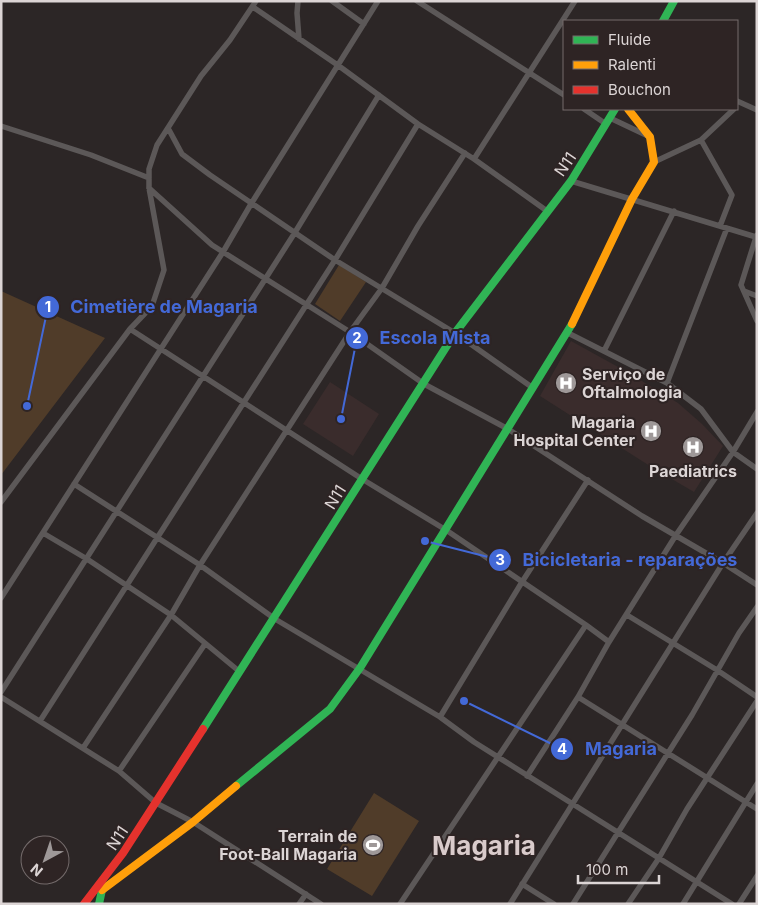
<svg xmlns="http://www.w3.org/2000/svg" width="758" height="905" font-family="Inter,sans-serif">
	<rect width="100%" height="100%" fill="#2c2626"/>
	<!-- built -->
	<path fill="#3a2c2c" d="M571,341l58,32 49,30 24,21 21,22 -29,46 -41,-24 -113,-72z
		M330,382l49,32 -26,42 -50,-32z"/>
	<!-- green -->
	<path fill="#503c29" d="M339,265l27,17 -26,39 -25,-17z
		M1,291l104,47 -104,137z
		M374,793l45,28 -47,75 -45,-27z"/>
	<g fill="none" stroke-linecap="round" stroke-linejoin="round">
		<!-- street -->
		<path stroke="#5c5858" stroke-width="5.5" d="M298,1l-1,12 2,26
			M332,1l32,23
			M417,1l147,94
			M253,7l86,59 79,58 56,35 73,52
			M737,101l20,9
			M584,109l22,15
			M610,118l38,18
			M1,126l90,29 58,23
			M168,128l14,26 28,21 125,85 120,73 78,55
			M474,159l101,-158
			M654,162l47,-22
			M571,181l185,56 1,-2
			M149,188l63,57 138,87 74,52 84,45 134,87 81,47 34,22
			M720,226l12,-31 -31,-55 33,-31
			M756,237l-15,48 16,36
			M744,291l13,5
			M130,329l232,150 84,51 140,95 -186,279
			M568,333l99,50 34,26 32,43 24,-40
			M604,351l70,-140
			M667,383l60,-155
			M74,484l126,81 75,54 165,98 34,25 258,162
			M1,502l129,-173 22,-23 12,-36 -15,-82v-19l8,-24 44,-69 29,-36 26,-39
			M43,533l44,26 84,56 69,57
			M1,598l222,-346 28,-48 127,-203
			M627,615l90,55 40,27
			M586,625l23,17
			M1,692l293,-458 85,-139
			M1,697l118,74 37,32 37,19 128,82
			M578,697l179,112
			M440,717l82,-135 66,-102
			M40,721l295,-461 83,-136
			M83,748l88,-133 29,-50 150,-233 32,-44 36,-62 47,-73
			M119,771l86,-127
			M527,776l51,-79 31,-55 67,-107 57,-83 24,17
			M522,884l32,20
			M299,904l7,-10
			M510,904l213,-341 34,-50
			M573,904l119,-189 47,-82 18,-26
			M628,904l31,-46 28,-49 70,-108
			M683,904l74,-120
			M739,904l18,-28"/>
		<!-- fast -->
		<path stroke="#30b455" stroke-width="8" d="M663,21l11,-20
			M203,729l252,-396 116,-152 44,-72
			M236,786l94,-77 30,-41 212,-344
			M99,904l3,-14 -1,-4"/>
		<!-- slow -->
		<path stroke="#ff9f0a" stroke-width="8" d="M572,324l60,-125 22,-37 -4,-25 -22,-28
			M102,890l91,-68 43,-36"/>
		<!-- jam -->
		<path stroke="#e5322d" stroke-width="8" d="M84,904l39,-51 80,-124"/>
	</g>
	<!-- icons -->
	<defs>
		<g id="hospital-disc" transform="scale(1.125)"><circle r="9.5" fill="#9e9898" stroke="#2e2424"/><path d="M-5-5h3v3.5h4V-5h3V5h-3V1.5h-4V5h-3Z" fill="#fff"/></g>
		<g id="stadium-disc" transform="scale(1.125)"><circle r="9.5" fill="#9e9898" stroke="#2e2424"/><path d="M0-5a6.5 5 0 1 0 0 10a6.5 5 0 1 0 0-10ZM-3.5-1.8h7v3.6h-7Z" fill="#fff"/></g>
	</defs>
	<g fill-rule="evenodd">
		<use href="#hospital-disc" x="566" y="383"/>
		<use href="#hospital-disc" x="651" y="431"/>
		<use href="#hospital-disc" x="693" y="447"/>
		<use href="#stadium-disc" x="373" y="845"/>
	</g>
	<g text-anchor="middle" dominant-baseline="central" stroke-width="4" stroke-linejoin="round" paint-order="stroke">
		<!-- street labels -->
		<g font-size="16" fill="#dcd5d5" stroke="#2e2424">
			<text transform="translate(565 164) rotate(-55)">N11</text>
			<text transform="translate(335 497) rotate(-58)">N11</text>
			<text transform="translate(117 838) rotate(-56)">N11</text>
		</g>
		<!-- poi labels -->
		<g font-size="16" font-weight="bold" fill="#dcd5d5" stroke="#2e2424" text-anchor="end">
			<text x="582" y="374" text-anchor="start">Serviço de<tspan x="582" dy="18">Oftalmologia</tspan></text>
			<text x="635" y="422">Magaria<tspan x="635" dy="18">Hospital Center</tspan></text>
			<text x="693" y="471" text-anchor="middle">Paediatrics</text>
			<text x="357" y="836">Terrain de<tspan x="357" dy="18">Foot-Ball Magaria</tspan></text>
		</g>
		<!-- town labels -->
		<g font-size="26" font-weight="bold" fill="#d9cbcb" stroke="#2e2424">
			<text x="484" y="845">Magaria</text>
		</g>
	</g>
	<!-- callouts -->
	<path fill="none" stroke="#4369d7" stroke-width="2" d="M27 406L48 307M341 419L357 338M425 541L500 560M464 701L562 749"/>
	<g fill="#4369d7" stroke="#2e2424" stroke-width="2">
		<circle cx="27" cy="406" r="5"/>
		<circle cx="341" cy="419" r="5"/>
		<circle cx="425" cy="541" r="5"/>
		<circle cx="464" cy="701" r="5"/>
		<circle cx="48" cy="307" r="12"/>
		<circle cx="357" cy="338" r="12"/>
		<circle cx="500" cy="560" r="12"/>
		<circle cx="562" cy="749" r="12"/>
	</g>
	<g font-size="15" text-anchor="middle" font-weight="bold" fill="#fff">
		<text x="48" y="312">1</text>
		<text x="357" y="343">2</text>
		<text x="500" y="565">3</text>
		<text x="562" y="754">4</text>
	</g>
	<g font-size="18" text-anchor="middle" font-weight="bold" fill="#4369d7" stroke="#2e2424" stroke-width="4" stroke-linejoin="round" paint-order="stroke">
		<text x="164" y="313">Cimetière de Magaria</text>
		<text x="435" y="344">Escola Mista</text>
		<text x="630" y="566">Bicicletaria - reparações</text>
		<text x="621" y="755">Magaria</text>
	</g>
	<!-- border -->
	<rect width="758" height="905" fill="none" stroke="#dcd5d5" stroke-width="5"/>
	<!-- legend -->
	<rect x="563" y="20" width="175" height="90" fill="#2e2424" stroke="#746b6b"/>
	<rect x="573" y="36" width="25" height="8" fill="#30b455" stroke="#746b6b"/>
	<text x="608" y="45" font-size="15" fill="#dcd5d5">Fluide</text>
	<rect x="573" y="61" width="25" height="8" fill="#ff9f0a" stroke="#746b6b"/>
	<text x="608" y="70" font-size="15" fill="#dcd5d5">Ralenti</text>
	<rect x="573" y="86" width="25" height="8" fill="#e5322d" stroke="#746b6b"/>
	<text x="608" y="95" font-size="15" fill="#dcd5d5">Bouchon</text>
	<!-- north arrow -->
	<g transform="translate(45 860) rotate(220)"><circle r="24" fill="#2e2424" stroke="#746b6b"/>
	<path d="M0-4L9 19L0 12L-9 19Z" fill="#9e9898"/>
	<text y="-8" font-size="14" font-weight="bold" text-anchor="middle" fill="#dcd5d5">N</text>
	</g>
	<!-- scale -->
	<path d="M578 875v8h81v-8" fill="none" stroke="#dcd5d5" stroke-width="2.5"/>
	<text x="586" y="875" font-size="15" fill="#dcd5d5" stroke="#2e2424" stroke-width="4" paint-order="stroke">100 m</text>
</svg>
